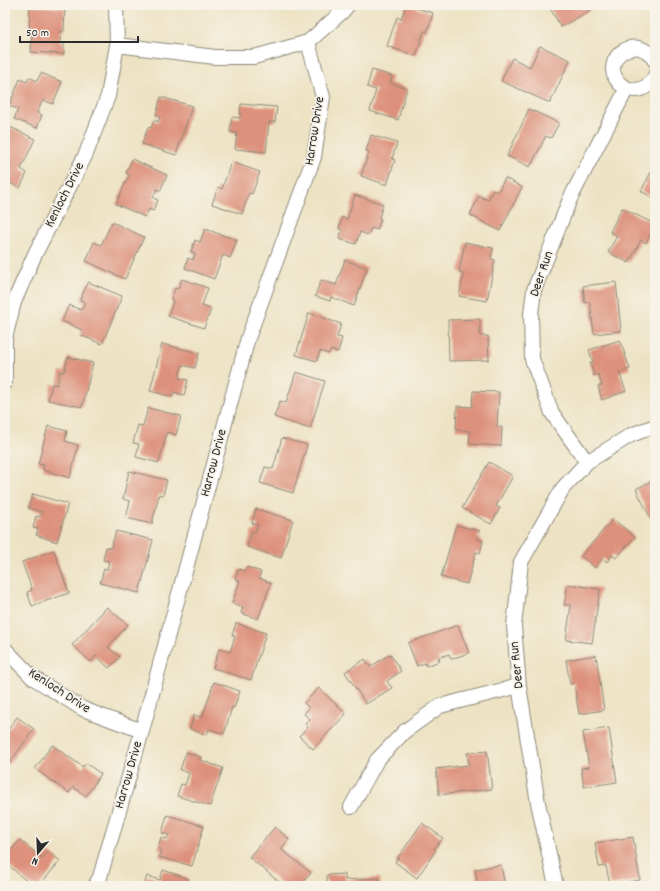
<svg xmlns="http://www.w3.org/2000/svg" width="660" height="891" font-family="Dekko,sans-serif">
	<rect width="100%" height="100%" fill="#f7f3e8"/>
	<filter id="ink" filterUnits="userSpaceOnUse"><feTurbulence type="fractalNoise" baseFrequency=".025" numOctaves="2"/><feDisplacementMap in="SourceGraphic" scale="8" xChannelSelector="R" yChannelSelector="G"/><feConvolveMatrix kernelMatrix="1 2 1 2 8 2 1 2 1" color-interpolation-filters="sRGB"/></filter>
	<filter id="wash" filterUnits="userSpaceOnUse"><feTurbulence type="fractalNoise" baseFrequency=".012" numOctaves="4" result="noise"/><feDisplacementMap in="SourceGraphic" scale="16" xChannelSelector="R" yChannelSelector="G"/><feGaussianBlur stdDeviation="0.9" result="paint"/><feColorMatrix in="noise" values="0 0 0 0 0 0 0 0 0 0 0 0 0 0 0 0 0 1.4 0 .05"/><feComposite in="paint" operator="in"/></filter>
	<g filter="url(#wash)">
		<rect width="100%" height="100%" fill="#ede3c4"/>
		<g id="blocks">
			<!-- building -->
			<path fill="#dd917b" d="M406,5l27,8 -6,19 -3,-1 -8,25 -29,-10 10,-29 4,2z
				M548,5h51l-38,22z
				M30,6l35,2 -1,23h-3l-1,12h4v11l-33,-2 1,-20h-3z
				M540,46l30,14 -20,43 -49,-22 11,-23 18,9z
				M372,70l20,6 -2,7 17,5 -9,32 -28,-9 6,-21 -9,-3z
				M41,73l21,9 -9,22 -10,-4 -6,13 5,2 -5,13 -23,-9 4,-10 -9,-3 11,-27 7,3 2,-5 8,4z
				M161,97l31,9 -16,49 -34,-11 6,-17 3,1 3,-8 4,2 2,-6 -4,-1z
				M241,104l36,3 -2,15h-6l-3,30 -31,-3 2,-16 -7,-1 2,-15 8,1z
				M529,109l30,14 -8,15 -5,-2 -16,31 -23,-11z
				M10,127l25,12 -14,30 6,4 -7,15 -15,-7v-43z
				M371,135l26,8 -5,16 3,1 -8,25 -26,-9 8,-24 -3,-1z
				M132,159l35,16 -7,16 -3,-2 -4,9 5,2 -5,11 -4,-2 -4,8 -29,-13 13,-29 -3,-2z
				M231,162l29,10 -8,22 -3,-1 -7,21 -30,-10 6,-17 4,2z
				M655,165v34l-14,-8z
				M505,178l17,9 -22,44 -30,-16 9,-19 9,4 5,-10 5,2z
				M355,195l28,9 -4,14 2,1 -4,11 -6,-2 -3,7 -8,-3 -4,12 -17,-5 3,-9 -3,-1 3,-12 5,2z
				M622,208l33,16 -9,19 -5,-3 -12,23 -21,-11 9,-16 -7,-4z
				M112,222l32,15 -19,42 -39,-18 8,-19 7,3z
				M205,229l32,11 -7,18 -7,-3 -9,24 -29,-11 3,-10 5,2 2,-7 -4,-1 4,-12 5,2z
				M465,242l28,6 -2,11 4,1 -8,41 -28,-5 5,-23 -5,-1z
				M345,260l22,8 -13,38 -23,-9 -1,4 -15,-5 6,-16 15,5z
				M182,279l26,9 -6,18 9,3 -7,19 -36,-12 5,-15 -2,-1 4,-12 3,1z
				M88,282l34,14 -20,48 -22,-9 2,-5 -20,-9 7,-16 12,5 4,-8 -5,-2z
				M616,282l5,49 -27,3 -4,-32 -5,1 -2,-17z
				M309,313l32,11 -4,13 5,1 -4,14 -7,-2 -2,4 -9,-3 -3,10 -21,-6z
				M480,319v17h8l1,24 -40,1 -1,-41z
				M620,340l10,29 -11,3 7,19 -24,9 -4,-14 4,-1 -4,-11 -4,2 -4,-13 3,-1 -4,-12z
				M162,344l37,9 -4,15 -13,-3 -3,13 9,2 -4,15 -10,-3 -1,5 -23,-6z
				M68,357l25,6 -11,44 -34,-7 4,-16 5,1 3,-14 4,1z
				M296,372l29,9 -15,48 -36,-12 6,-16 6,2z
				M473,391l26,1 -2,35h5l-1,19 -32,-2 1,-13 -14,-1 1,-24 15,1z
				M148,408l33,8 -5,19 -9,-3 -8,31 -23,-6 3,-13 -6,-1 5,-18 5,1z
				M48,426l19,5 -2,10 13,4 -8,33 -27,-8 1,-5 -6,-1z
				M282,438l25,7 -14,48 -33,-10 5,-16 8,2z
				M489,462l24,14 -17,30 4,2 -9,16 -29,-16z
				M129,471l38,9 -4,15 -4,-1 -7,30 -26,-6 4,-17 -7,-2z
				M655,479v43l-2,1 -17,-34z
				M33,494l35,10 -11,38 -21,-7 2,-6 -5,-1 3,-12 4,1 2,-5 -14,-4z
				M256,509l37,11 -12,38 -34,-11 5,-16 3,1 3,-7 -6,-2z
				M613,519l22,18 -19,21 -4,-3 -5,7 -4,-4 -8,10 -14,-12z
				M456,525l24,6 -2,8 5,2 -3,12 -4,-1 -9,32 -26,-7z
				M116,531l37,9 -14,53 -39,-10 4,-14 3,1 2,-9 -6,-1 3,-13 5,1z
				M54,550l15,43 -37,13 -5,-14 5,-2 -10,-28z
				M247,567l14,5 -2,6 12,5 -13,36 -17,-6 2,-6 -11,-4 8,-22 -5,-2 4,-10 6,2z
				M568,584l32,5 -8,54 -26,-3 5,-35h-7z
				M107,607l21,18 -20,22 12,10 -11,11 -13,-12 -5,6 -19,-17z
				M236,623l30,10 -15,47 -38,-12 6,-19 11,3 5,-16 -3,-1z
				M458,625l11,28 -18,6 -2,-5 -11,4 2,3 -14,5 -1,-3 -8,3 -9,-23z
				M390,654l11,17 -14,10 5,7 -26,16 -21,-32 20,-13 5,8z
				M596,655l8,55 -25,4 -5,-31 -4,1 -4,-24z
				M214,682l26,9 -6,17 -2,-1 -8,27 -15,-5 -2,6 -17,-6 4,-14 8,3z
				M319,688l27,26 -33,35 -14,-13 9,-9 -3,-3 5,-5 -6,-5 5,-6 -5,-5z
				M17,717l17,12 -25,35 -4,-4v-32l3,2z
				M609,728l8,54 -33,5 -3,-19 8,-1 -6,-35z
				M52,745l31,22 3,-4 15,11 -15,22 -13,-9 -4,6 -34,-24z
				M487,751l5,38 -53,6 -3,-26 33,-4 -2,-12z
				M186,752l15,5 -1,3 23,8 -13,38 -33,-10 4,-12 4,1 4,-12 -9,-3z
				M167,815l37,11 -12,40 -33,-9 2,-7 -3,-1 3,-12 6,2 2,-4 -7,-2z
				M422,823l21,15 -9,11 2,1 -19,28 -22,-16z
				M275,827l14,12 -8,10 30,24 -11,13h-16l-35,-29z
				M633,837l7,43 -30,5 -4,-19 -7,1 -4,-24z
				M20,840l22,18 6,-7 12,10 -21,25h-7l-27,-24v-5z
				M501,865l4,21h-27l-3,-17z
				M163,870l26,9 -2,7h-43l3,-10 13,4z
				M345,874v6l34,-2 1,8h-53v-11z"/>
		</g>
	</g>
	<g filter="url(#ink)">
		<use href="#blocks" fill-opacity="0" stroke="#8c8778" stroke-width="1"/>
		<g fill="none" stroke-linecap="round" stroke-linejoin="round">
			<!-- minor casing -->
			<g stroke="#8c8778" stroke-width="16">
				<path id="minor" d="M117,45l98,12h39l54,-15 34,-30 6,-7
					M655,61c-17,-31 -57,-2 -36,22 4,4 11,7 17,7 9,-1 15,-6 19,-14
					M5,382v-44l9,-36 21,-48 51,-100 22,-58 9,-51 -1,-40
					M587,462l-35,-49 -20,-54 -1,-45 3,-24 36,-91 57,-111
					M5,649l27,28 51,32 59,22
					M351,807l26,-47 28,-29 35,-25 79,-20
					M95,886l5,-9 42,-146 106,-393 66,-181 9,-60 -15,-55
					M556,886l-18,-83 -19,-117 -5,-60 7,-64 42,-74 24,-26 44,-27 24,-9"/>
			</g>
			<!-- minor -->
			<use href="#minor" stroke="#fff" stroke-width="14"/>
		</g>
	</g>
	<g text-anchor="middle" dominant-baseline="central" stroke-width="3.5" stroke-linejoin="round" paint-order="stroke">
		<!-- street labels -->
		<g font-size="14" fill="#2b2b2b" stroke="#f7f3e8">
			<text transform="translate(315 131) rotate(-81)">Harrow Drive</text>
			<text transform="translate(65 195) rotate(-63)">Kenloch Drive</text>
			<text transform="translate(542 274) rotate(-71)">Deer Run</text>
			<text transform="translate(214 463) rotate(-75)">Harrow Drive</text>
			<text transform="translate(517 665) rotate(-96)">Deer Run</text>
			<text transform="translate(59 691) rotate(33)">Kenloch Drive</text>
			<text transform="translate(129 775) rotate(-74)">Harrow Drive</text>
		</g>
	</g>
	<!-- margin -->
	<rect width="660" height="891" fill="none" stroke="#f7f3e8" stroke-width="20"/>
	<!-- north arrow -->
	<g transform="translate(38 853) rotate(199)" stroke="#f7f3e8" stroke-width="3" paint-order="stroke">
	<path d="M0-3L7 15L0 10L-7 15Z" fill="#2b2b2b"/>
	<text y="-6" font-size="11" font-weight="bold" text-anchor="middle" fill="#2b2b2b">N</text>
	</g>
	<!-- scale -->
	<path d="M20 36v6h118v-6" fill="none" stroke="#2b2b2b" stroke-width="2"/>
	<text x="26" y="36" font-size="12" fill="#2b2b2b" stroke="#f7f3e8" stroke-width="3" paint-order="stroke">50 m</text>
</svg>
